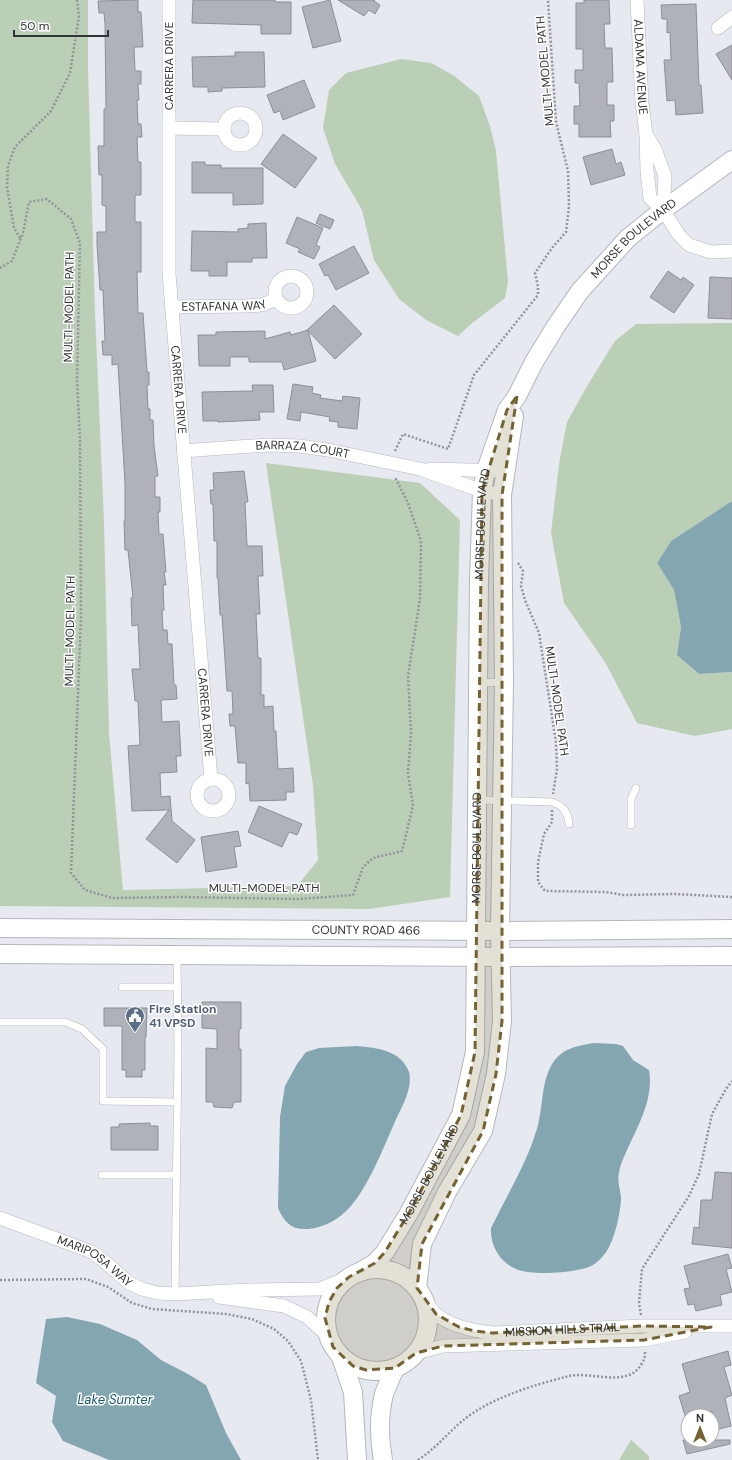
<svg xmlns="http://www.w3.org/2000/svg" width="732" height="1460" font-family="'DM Sans',sans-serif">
	<rect width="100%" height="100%" fill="#e6e9f0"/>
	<!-- green -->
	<path fill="#bbcfb7" d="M0,0h88v67l7,246 9,208 5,212 14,157 174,-4 21,-26 -5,-74 -47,-323 154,20 40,37 -10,377 -81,12 -369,-3z
		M401,59l30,4 22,12 26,21 11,30 6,25 12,130 -3,17 -34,26 -13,12 -32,-16 -27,-21 -25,-39 -12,-50 -27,-46 -12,-36 6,-38 17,-17z
		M732,323v178l-61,40 -14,22 17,27 7,37 -4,28 22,19 33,-2v57l-37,7 -58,-13 -32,-61 -41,-59 -13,-70 8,-69 8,-42 20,-36 28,-45 21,-17z
		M631,1440l18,16v4h-30z"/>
	<!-- water -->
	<path fill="#84a6b1" d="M732,501v171l-33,2 -22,-19 4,-28 -7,-37 -17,-27 14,-22z
		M594,1043l22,1 7,2 10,14 16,10c5,28 -10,54 -22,80 -3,7 -7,15 -8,23 -2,8 1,15 2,24 0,15 -7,48 -18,59 -3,4 -8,8 -12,10 -14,7 -61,10 -75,3 -16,-7 -26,-23 -25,-41 14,-29 31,-57 42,-87 2,-7 5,-14 6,-21 4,-19 3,-39 13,-56 10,-16 25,-18 42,-21z
		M357,1046c20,2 44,4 52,26 1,3 1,11 0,15 -2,12 -10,25 -15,37 -11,25 -26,63 -44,83 -10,12 -27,21 -42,22 -17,1 -24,-7 -30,-21l2,-91 5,-31 12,-22 9,-12 13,-4z
		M67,1317l33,7 37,16 24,20 27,14 18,11 20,48 15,27h-132l-46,-19 -11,-19 4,-26 -20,-13 10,-64z"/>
	<!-- building -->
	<path fill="#afb2b8" stroke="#8c8f95" d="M138,0v12h3l2,35h-9l1,24h6v13h-3l1,16h-2l1,24h3l1,13h-5l1,25h3v33h-6v27h6v50h-4l1,41h5l4,59h2v13h-2l1,24h2v11h3l1,26 4,30h-3v21h5v15h-2l1,22h4l3,38h-2l2,13h-3l1,25h-2l1,20h4l1,14h4l2,41h2l1,14 -16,1 1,22 17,-1 2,35h-5l1,16 -17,1 1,24 9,-1 2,25 23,19 -18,23 -31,-24 23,-29 -37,1 -4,-65 12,-1 -2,-44h-3l-3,-32h8l-2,-44 -6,1 -1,-28h2l-5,-48h-3l-1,-29h1v-37l-7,-120 -6,1v-10h-9l-1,-14h3l-2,-51h-3l-3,-46v-12h9v-26l-4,-1v-30h-3l-1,-29h6v-37h2l-1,-85 -1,-11h-5l-1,-12z
		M193,0h82v2h16v32h-30v-9l-69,-2z
		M330,0l11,41 -28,7 -11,-41z
		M338,0h37l-1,1 6,4 -5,9 -6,-4 -5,6z
		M584,0h25l1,24h-6l1,24h7l1,34h-6v23h7v16h-4l1,16h-32v-13h-5v-18h6l-1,-23h-4v-13h8v-21h-7v-46h8z
		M696,4l3,81h2l2,28 -27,2 -1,-15 -8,1 -3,-41h7l-1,-28 -3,1v-14h-5l-1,-14z
		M732,45v35l-16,-26z
		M235,52h29l1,35 -43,1v3l-14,1v-5h-15l-1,-30 43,-1z
		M304,80l11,27 -32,13 -3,-9 -6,2 -7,-18z
		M283,134l34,24 -22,30 -34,-24z
		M612,149l4,15 5,-2 4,13 -34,10 -8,-28z
		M192,162h13v3h16v3h42v36l-30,1v-12h-41z
		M320,214l14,6 -4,9 -14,-6z
		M297,217l26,11 -7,17 4,2 -6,12 -16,-7 2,-3 -14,-6z
		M266,223l1,35h-15v4h-25v14h-18v-5h-18l1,-40 46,1v-3l10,-1v-4z
		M354,246l15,27 -33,17 -8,-15 -3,1 -6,-12z
		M668,271l13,9 2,-3 11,8 -20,28 -24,-16z
		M710,277l22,1v41l-24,-1z
		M334,305l28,29 -27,25 -28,-29z
		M308,330l8,31 -32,9 -2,-8h-33v-5h-19v9h-31l-1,-31h18v-3l49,-1v8l25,-7 1,3z
		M293,384l20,3 -1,6 9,2 -1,3 22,3 1,-5 17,2 -3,31 -19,-2v-5l-9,-1 1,-4 -29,-5 -1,9 -13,-2z
		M252,385h21l1,27h-15l1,8 -42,2v-1h-15l-1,-29 51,-1z
		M244,471l4,31h-3l2,44h15l1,30h-5l2,38h-4l2,44h3v37h3v12l9,-1 1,25h2l2,38 15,-1 1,24h-8v8l-36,1 -1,-18 -3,1v-21h-8l-3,-37h-5l-1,-12h4l-1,-23h-5l-5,-76h-2l-2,-37h-1v-37h-3l-1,-37h-2l-1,-14h4l-1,-17z
		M259,806l43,18 -5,11 -8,-3 -7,15 -34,-15z
		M238,831l3,15 -7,1 3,20 -31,5 -5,-35z
		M202,1002h39v27h-2v20h2v53h-7l-2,6 -18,-1 -1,-5h-7v-54l11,1v-20l-15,-1z
		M104,1008h43l-1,29h-1v33h-3v7h-16v-7h-4v-44h-18z
		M150,1123v3h8v24h-47v-23h8v-3z
		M715,1172l17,1v75l-40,-4 2,-17 5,1 2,-28h11z
		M728,1254l4,14 -6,1 6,23 -12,3 2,10 -26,6 -2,-7 -6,1 -4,-16 6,-1 -6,-22z
		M728,1351l3,14 -7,2 8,28 -7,3 6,28 -19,5v-20l-16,5h-8v2l-2,1 -7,-23 11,-4 -8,-28z
		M683,1440h47v4l-43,10z"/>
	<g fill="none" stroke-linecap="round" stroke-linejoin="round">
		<!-- lane casing -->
		<g stroke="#b4b8be" stroke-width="8">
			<path id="lane" d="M478,683l25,-1
				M478,800l74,2c11,4 16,10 17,22
				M631,825v-26l5,-11
				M122,987h56
				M0,1022h65l17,7 21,20v52l74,1
				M102,1175h74
				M175,1294l3,-242 -1,-98"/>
		</g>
		<!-- street casing -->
		<g stroke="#b4b8be" stroke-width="14">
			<g id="street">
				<path id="s1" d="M169,0v274l42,505"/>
				<path id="s2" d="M637,0l5,103 4,31 1,37 3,27 13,12 16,25 10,10 22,7 21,-1"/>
				<path d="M718,28l14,-11"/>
				<circle cx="240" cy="129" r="16"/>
				<path d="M169,128l54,1"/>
				<path d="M646,134l9,15 10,27 -2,34"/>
				<circle cx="291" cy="292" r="16"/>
				<path id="s3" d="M171,307l74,-1 17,-1 14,-6"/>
				<path id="s4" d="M183,451l54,-4 32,-2 30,1 29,4 92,19 62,22 20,4"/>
				<path d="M430,469l74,2"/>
				<circle cx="213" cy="795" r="16"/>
				<path id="s5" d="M0,1218l92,34 12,9 25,22 13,6 15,4 18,1 72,-4 73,-1 29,-12"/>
				<path d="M219,1297l65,9 23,11 20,18"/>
				<path id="s6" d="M424,1300c4,4 8,10 12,14 16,13 37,17 57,19l150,-7h89"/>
				<path d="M416,1353l27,-7 201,-6 41,-8"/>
			</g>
		</g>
		<!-- secondary casing -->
		<g stroke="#b4b8be" stroke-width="20">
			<g id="secondary">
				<path id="s7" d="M0,928l500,3 232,-2"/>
				<path d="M0,954l501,3 231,-1"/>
				<circle cx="377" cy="1320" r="51"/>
				<path id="s8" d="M358,1273l17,-10 10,-11 24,-39 52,-98 14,-63 4,-472 3,-89 4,-21 21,-60 10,-14 17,-34 22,-36 24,-35 48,-53 35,-28 69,-50"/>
				<path d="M417,1288l5,-44 25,-52 36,-61 13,-57 6,-53 -2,-90 4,-249 -2,-187 12,-79"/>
				<path d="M341,1357l12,35 4,68"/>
				<path d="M383,1460c-4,-21 -4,-45 1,-66 3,-8 7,-17 11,-26"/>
			</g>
		</g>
		<!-- path -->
		<path stroke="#929499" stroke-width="2.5" stroke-dasharray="2 2" stroke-linecap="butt" d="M20,238l-6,-10 -7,-41 1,-21 7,-19 36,-36 19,-38 9,-57 -2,-16
			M0,268l12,-7 11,-28 6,-31 18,-3 24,20 9,24 -3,136 3,61 1,176 -10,257 14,17 27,8 68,-1 119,2 54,-4 10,-28 10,-9 29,-7 11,-45 -5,-33 3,-40 -3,-57 12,-77 1,-58 -13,-38 -13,-26
			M395,451l8,-17 45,15 26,-74 64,-80v-8l-3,-14 17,-25 14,-16 3,-25 -1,-36 -12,-49 -8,-122
			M518,563l5,8 -2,15 4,14 14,33 17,109 1,27 -4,25
			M552,810v12l-8,12 -6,28v20l7,9 61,1 17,3 52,-1 57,3
			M0,1280l86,-1 22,8 24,16 20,6 74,5 26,5 22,10 14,12 13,20 10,39 7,60
			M641,1315l-2,-12 3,-34 47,-73 10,-22 13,-60 14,-25 6,-8
			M418,1460c17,-11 28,-25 43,-38 28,-24 73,-37 108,-46 21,-5 58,12 72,-11 3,-5 4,-7 4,-13"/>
		<!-- lane -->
		<use href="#lane" stroke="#fff" stroke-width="7"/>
		<!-- street -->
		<use href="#street" stroke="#fff" stroke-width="13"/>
		<!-- secondary -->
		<use href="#secondary" stroke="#fff" stroke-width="18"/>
	</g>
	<!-- marked area -->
	<path fill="#756231" fill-opacity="0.2" stroke="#756231" stroke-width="3" stroke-dasharray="8 5" stroke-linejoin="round" d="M517,396l-15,99v526l-6,53 -13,57 -61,113 -5,44 19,26 23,13 16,4 18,2 150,-7 68,1 -67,13 -201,6 -27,7 -21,15 -29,2 -13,-4 -20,-19 -8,-29 4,-16 8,-14 12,-11 26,-14 10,-11 24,-39 52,-98 14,-63 7,-561 25,-81z"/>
	<!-- icons -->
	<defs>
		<g id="civic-pin" transform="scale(1)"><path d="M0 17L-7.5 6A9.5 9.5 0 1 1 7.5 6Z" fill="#5c6f8a" stroke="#fff"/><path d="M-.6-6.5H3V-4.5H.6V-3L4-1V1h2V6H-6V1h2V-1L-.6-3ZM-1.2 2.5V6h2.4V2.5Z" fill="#fff"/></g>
	</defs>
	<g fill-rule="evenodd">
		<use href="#civic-pin" x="135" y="1016"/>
	</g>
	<g text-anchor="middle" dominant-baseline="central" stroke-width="3" stroke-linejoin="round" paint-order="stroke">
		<!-- street labels -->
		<g font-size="12" fill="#323436" stroke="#fff">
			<text transform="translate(169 66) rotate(-90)">CARRERA DRIVE</text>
			<text stroke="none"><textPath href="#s2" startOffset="67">ALDAMA AVENUE</textPath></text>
			<text transform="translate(545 71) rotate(-95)">MULTI-MODEL PATH</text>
			<text stroke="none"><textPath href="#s8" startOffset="1117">MORSE BOULEVARD</textPath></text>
			<text stroke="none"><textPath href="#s3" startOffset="53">ESTAFANA WAY</textPath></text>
			<text transform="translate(69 307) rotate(-89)">MULTI-MODEL PATH</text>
			<text stroke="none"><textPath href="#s1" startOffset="390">CARRERA DRIVE</textPath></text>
			<text stroke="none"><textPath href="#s4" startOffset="120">BARRAZA COURT</textPath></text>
			<text stroke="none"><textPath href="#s8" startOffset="784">MORSE BOULEVARD</textPath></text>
			<text transform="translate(70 631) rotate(-89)">MULTI-MODEL PATH</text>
			<text transform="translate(557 701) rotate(82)">MULTI-MODEL PATH</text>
			<text stroke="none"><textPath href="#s1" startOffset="714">CARRERA DRIVE</textPath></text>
			<text stroke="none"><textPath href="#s8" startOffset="460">MORSE BOULEVARD</textPath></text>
			<text x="264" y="888">MULTI-MODEL PATH</text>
			<text stroke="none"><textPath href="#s7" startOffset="366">COUNTY ROAD 466</textPath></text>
			<text stroke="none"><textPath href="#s8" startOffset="124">MORSE BOULEVARD</textPath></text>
			<text stroke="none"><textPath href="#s5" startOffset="105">MARIPOSA WAY</textPath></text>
			<text stroke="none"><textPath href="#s6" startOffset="149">MISSION HILLS TRAIL</textPath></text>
		</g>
		<!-- service labels -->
		<g font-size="12" font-weight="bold" fill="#4e5e75" stroke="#fff" text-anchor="start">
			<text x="149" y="1009">Fire Station<tspan x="149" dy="14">41 VPSD</tspan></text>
		</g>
		<!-- water labels -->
		<g font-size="13" font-style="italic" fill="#16596b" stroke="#fff">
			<text x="115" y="1399">Lake Sumter</text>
		</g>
	</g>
	<!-- north arrow -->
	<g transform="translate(700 1428)"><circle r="19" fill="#ffffff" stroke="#adaeaf"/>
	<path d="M0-3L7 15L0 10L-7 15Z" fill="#756231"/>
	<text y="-6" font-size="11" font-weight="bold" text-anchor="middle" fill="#323436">N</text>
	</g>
	<!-- scale -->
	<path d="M14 30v6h94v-6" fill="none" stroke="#323436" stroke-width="2"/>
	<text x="20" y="30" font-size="12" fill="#323436" stroke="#ffffff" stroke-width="3" paint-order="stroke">50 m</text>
</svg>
